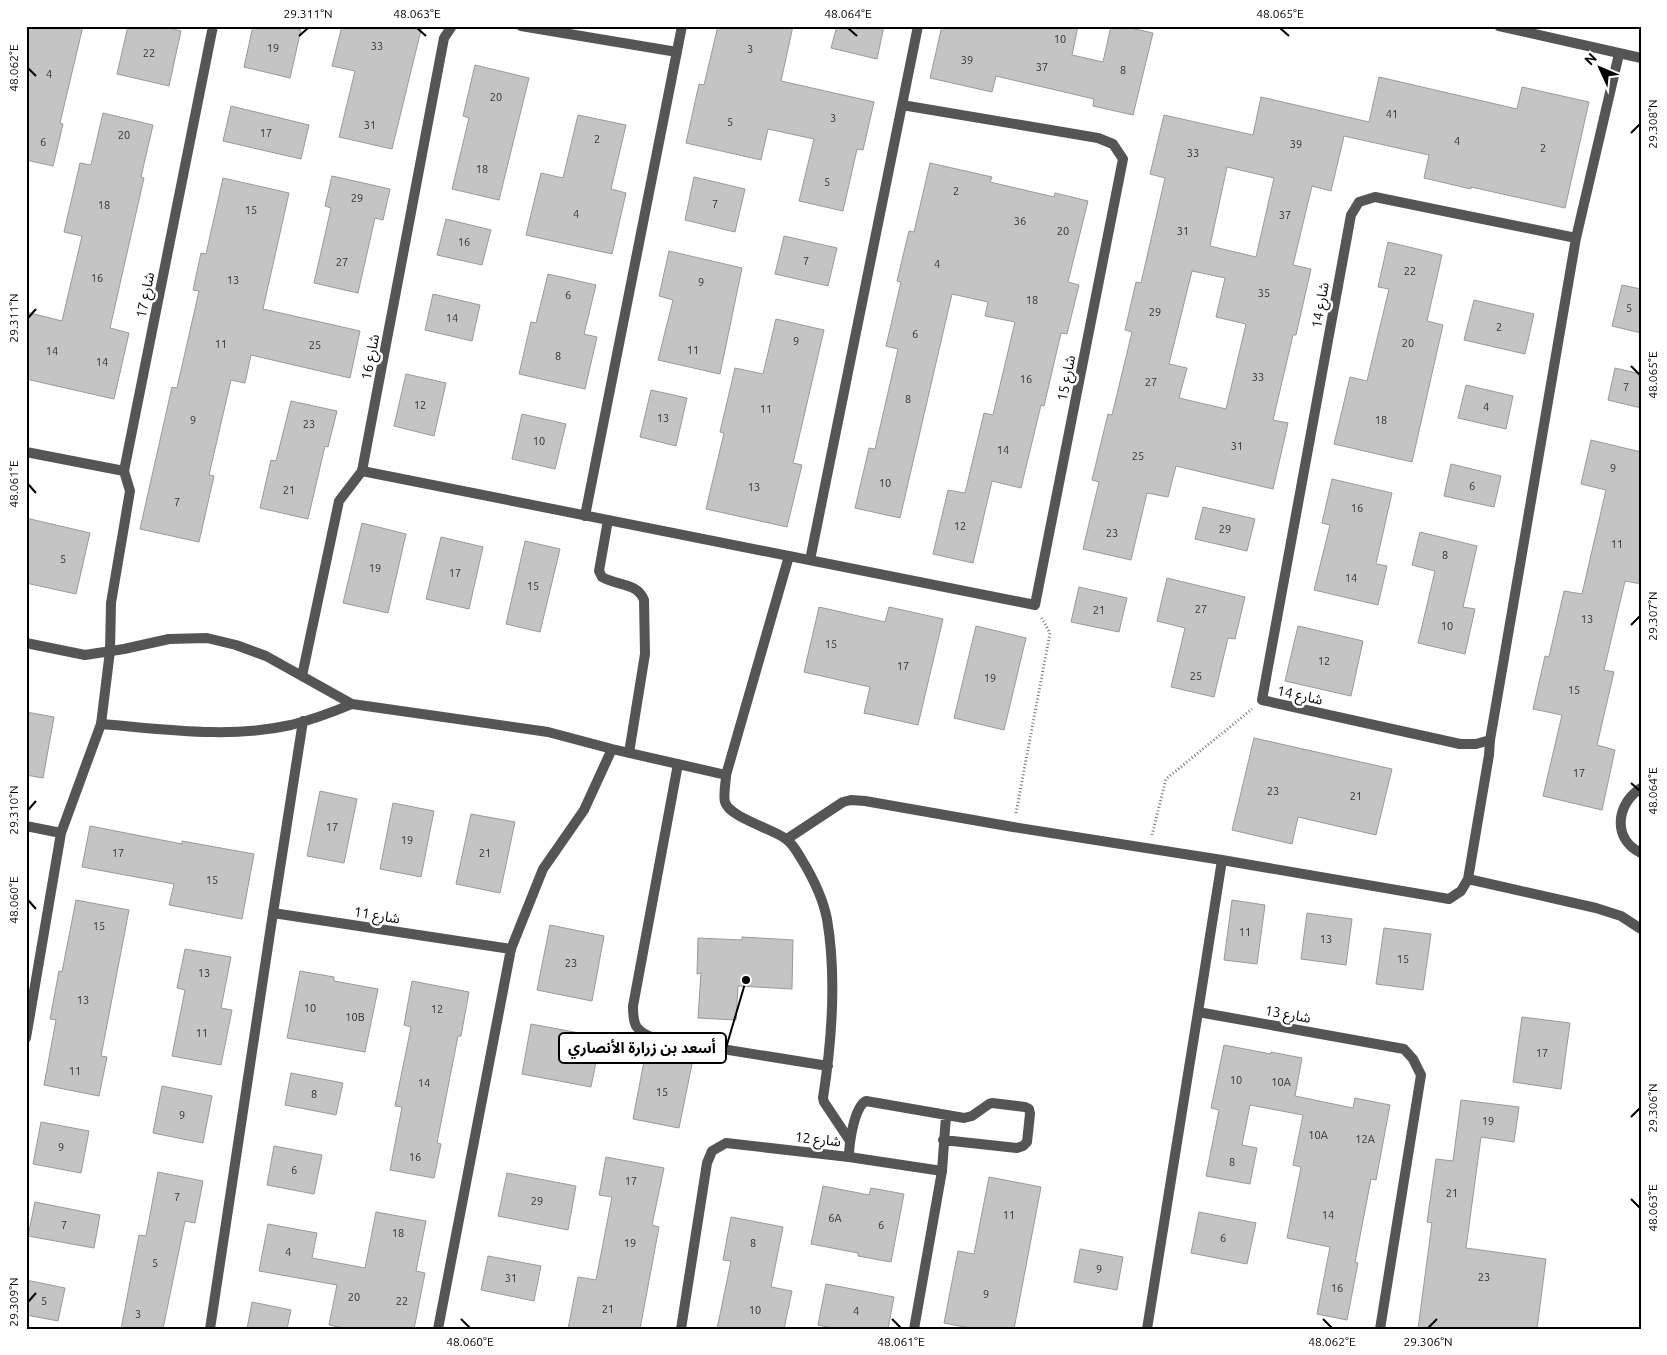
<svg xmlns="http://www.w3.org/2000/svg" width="1667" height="1355" font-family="Ubuntu,'Noto Sans Arabic',sans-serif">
	<rect width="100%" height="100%" fill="#fff"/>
	<!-- building -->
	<path fill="#c4c4c4" stroke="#999" fill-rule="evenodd" d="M26,26h57l-23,97 3,1 -10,42 -27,-6z
		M128,26h31l22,5 -12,55 -52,-12z
		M253,26h33l15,4 -11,48 -46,-11z
		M342,26h80l-30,123 -53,-12 16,-66 -23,-5z
		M718,26h75l-12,55 93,21 -11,48 -6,-1 -14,62 -44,-10 15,-62 -46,-10 -7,31 -75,-17 13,-59 5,1z
		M837,26h47l-7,33 -46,-11z
		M942,26h136l-6,29 31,7 8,-36h10l32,7 -20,82 -40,-9 1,-7 -98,-23 -4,16 -62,-14z
		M475,65l54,13 -30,122 -47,-11 17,-71 -6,-2z
		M1379,77l138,32 5,-22 67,15 -24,106 -94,-21v2l-47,-11 5,-23 -85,-19 -13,55 -19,-5 -19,79 18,4 -15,66h-3l-20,85 15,3 -15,66 -97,-23 -8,31 -21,-4 -16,67 -48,-11 16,-67 -7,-2 16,-66 4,1 20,-83 -7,-2 11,-48 5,1 24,-105 -15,-4 14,-59 89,20 8,-38 108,25zM1227,167l47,11 -18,79 -46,-11zM1192,271l33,7 -9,39 30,7 -20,85 -47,-11 8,-30 -18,-4z
		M231,106l78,19 -8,34 -78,-18z
		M103,113l50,12 -12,52 3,1 -34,150 19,5 -15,66 -88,-20v-67l36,9 20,-85 -18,-4 16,-69 11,2z
		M578,115l48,10 -15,64 15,4 -14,61 -86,-19 15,-62 22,5z
		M930,163l62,14 -2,5 64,15 1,-4 33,8 -20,81 11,3 -12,49 -6,-1 -17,73 -3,-1 -20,83 -29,-7 -19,82 -40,-9 15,-64 17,3 19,-80 9,2 22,-93 -30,-6 3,-14 -36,-8 -52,224 -45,-10 14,-60 6,1 23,-100 -12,-3 15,-64 -4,-1 12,-50 5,1z
		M332,176l58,13 -7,31 -8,-2 -17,75 -44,-10 17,-75 -6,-2z
		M694,177l51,12 -10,43 -50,-12z
		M223,178l66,15 -26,116 97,22 -10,47 -99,-23 -6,28 -14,-3 -22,95 5,1 -15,66 -59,-13 32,-142 5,1 22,-97 -6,-1 8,-37 5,1z
		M446,219l45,11 -9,35 -45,-10z
		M784,236l53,12 -9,38 -53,-12z
		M1388,242l54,13 -15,66 16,4 -31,137 -78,-18 16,-67 17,4 22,-92 -11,-2z
		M669,251l73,17 -22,106 -62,-14 15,-60 -14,-4z
		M548,274l48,11 -12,49 13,3 -12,52 -66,-15 12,-52 5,1z
		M1622,285l19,4v44l-29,-7z
		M433,294l47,11 -8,36 -47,-11z
		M1474,300l60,14 -9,40 -61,-14z
		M776,319l48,11 -31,133 9,2 -15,62 -81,-18 18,-76 -4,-1 15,-64 28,6z
		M1615,368l26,6v34l-33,-8z
		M406,374l40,9 -12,53 -40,-10z
		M1466,385l47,11 -7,33 -48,-11z
		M651,390l36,8 -11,48 -36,-9z
		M291,401l46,10 -9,36 -3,-1 -17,73 -48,-11 11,-48 5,1z
		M522,414l44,10 -11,45 -43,-10z
		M1591,440l50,12v132l-16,-3 -21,89 10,2 -17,73 18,5 -13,60 -59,-14 19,-81 -29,-6 12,-53 4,1 15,-66 18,3 24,-104 -25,-6z
		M1451,464l50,12 -7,31 -50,-11z
		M1332,479l60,14 -16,71 11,2 -9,39 -64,-15 16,-65 -8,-2z
		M1203,507l52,12 -8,32 -52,-12z
		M26,518l64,15 -14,61 -50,-11z
		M362,523l44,11 -18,79 -45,-10z
		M1420,532l57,14 -14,61 12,2 -10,45 -47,-11 17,-72 -23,-6z
		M441,537l42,10 -14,62 -43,-10z
		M525,541l35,8 -20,83 -34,-8z
		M1167,578l78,19 -10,42 -7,-1 -14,59 -43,-10 14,-59 -28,-7z
		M1079,587l48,11 -8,34 -48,-10z
		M819,607l66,15 4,-15 54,12 -25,106 -54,-12 6,-26 -66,-15z
		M976,626l50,12 -22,92 -50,-12z
		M1298,626l65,15 -12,55 -66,-15z
		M26,712l28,5 -11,61 -17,-3z
		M1254,738l138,31 -16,66 -78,-18 -6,27 -60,-14z
		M320,791l37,8 -13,64 -37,-7z
		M393,803l41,8 -13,66 -41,-8z
		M471,814l44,8 -15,71 -44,-9z
		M90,826l92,18v-3l72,13 -12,65 -73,-14 5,-21 -92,-17z
		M76,900l53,10 -28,146 6,1 -8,39 -55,-11 12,-65 -6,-1 9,-48 3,1z
		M1232,900l33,5 -8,59 -33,-4z
		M1307,913l45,6 -6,46 -45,-6z
		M550,925l54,11 -12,65 -55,-11z
		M1384,928l47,6 -8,56 -47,-6z
		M742,937l51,3 -1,49 -54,-3 -2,34 -38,-2 3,-45 -4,1 1,-36 44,2z
		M185,949l46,8 -10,51 11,2 -11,55 -49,-9 13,-66 -8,-2z
		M300,971l34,6v4l44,8 -13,63 -78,-14z
		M412,981l57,11 -8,44h-3l-21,107 4,1 -7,34 -44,-8 12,-63 -7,-1 16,-79 -7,-2z
		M1522,1017l48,6 -9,66 -48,-7z
		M531,1024l70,13 -10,50 -69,-13z
		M1224,1045l47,9v-2l31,6 -7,38 58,12 2,-10 35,7 -14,75 -5,-1 -16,83 3,1 -11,57 -30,-6 13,-67 -43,-9 14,-71 -8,-2 10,-50 -53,-10 -8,40 15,3 -7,36 -44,-8 13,-66 -8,-2z
		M645,1056l47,8 -13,64 -46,-9z
		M291,1073l52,10 -7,32 -51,-10z
		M162,1086l50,10 -9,47 -50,-10z
		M1461,1100l58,7 -5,35 -33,-5 -15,111 80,11 -9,70h-119l14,-106 -5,-1 9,-63 17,2z
		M41,1122l48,9 -8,42 -48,-9z
		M274,1146l48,9 -8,39 -47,-9z
		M606,1157l58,11 -12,57 7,2 -19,102h-72l10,-52 18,3 16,-83 -13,-2z
		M158,1172l45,9 -8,42 -10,-2 -22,108h-42l18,-94 7,1z
		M507,1173l69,13 -8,44 -70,-14z
		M989,1177l52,10 -27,142h-39l-31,-6 14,-72 16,3z
		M823,1186l46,9 2,-7 33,6 -13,68 -33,-6v-3l-47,-9z
		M35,1202l65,13 -6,33 -66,-12z
		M376,1212l50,9 -10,50 9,2 -11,56h-65l-20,-4 8,-40 -78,-14 9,-47 49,9 -5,25 53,10z
		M1199,1212l57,11 -9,41 -56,-11z
		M731,1217l52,10 -12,60 21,4 -8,38h-67l14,-68 -8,-1z
		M1080,1249l43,8 -6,33 -43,-8z
		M488,1256l53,10 -7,35 -53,-11z
		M26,1280l39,8 -7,33 -32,-6z
		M826,1284l68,13 -6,32h-50l-20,-4z
		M252,1302l39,8 -4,19h-40z"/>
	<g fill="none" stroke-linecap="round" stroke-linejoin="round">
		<!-- path -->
		<path stroke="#777" stroke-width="3" stroke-dasharray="1 2.5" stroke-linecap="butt" d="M1016,813l34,-180 -9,-16
			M1152,835l14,-56 86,-70"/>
		<!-- service -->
		<path stroke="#555" stroke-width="10" d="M608,520l-9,51 3,6c15,9 35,5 42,23l1,54 -16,99
			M789,556l-63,219c0,8 -3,19 -1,27 4,15 48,27 61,37 6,4 12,14 16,21 11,18 21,39 25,59 10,59 5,121 -4,179l1,4 26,39
			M26,643l59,12 39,-6 45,-10 38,-1 29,7 30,11 86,48 196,28 64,17 114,26
			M302,676l37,-175 23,-30
			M101,724c62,5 128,15 190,1 20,-5 42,-13 61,-21
			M678,764l-45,242c0,19 2,25 21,32l174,28
			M1641,788c-25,16 -29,51 0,65
			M787,839l56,-37 8,-2 14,1 148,26 209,33 227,39 12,-8 7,-12 128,29 25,8 20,13
			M1468,879l21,-124 1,-15
			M273,913l30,-192
			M511,949l32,-80 41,-59 28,-61
			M1198,1012l24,-152
			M849,1157c0,-13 5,-50 17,-56l98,17 8,-2 17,-12 3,-1 33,4 4,2 1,5 -3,28 -4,4 -6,2 -74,-8
			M942,1171l4,-55"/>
		<!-- minor -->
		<path stroke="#555" stroke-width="10" d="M452,26l-8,12 -82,433 673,134 88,-446 -10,-15 -15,-6 -196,-33
			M521,26l156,26
			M1576,238l-201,-41 -16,5 -8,13 -89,485 198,44h16l14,-4 86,-502 43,-184
			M26,452l98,19
			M124,471l89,-445
			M585,516l97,-490
			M810,560l108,-534
			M26,826l35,7
			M26,1038l35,-205 40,-109 9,-73 1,-48 19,-112 -6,-20
			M210,1329l63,-416 238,36 -73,380
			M681,1329l26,-166 5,-12 14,-8 123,14 93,14 -28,158
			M1147,1329l51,-317 206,37 9,10 8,16 -41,254"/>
		<!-- tertiary -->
		<path stroke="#555" stroke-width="10" d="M1499,26l142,32"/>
	</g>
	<!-- ticks -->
	<path fill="none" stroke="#000" stroke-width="2" d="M417,28l9,8M848,28l9,8M1280,28l9,8M299,36l9,-8M28,68l8,8M1631,133l9,-9M28,318l8,-9M1631,366l9,9M28,484l8,9M1631,625l9,-9M1631,783l9,8M28,810l8,-9M28,900l8,9M1631,1117l9,-9M1631,1199l9,9M28,1302l8,-9M461,1319l9,9M892,1319l9,9M1323,1319l9,9M1428,1328l9,-9"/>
	<g text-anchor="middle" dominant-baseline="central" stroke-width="5" stroke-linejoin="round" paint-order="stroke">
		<!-- number labels -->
		<g font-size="11" fill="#313131">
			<text x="1060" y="39">10</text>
			<text x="377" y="46">33</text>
			<text x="273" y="48">19</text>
			<text x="750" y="49">3</text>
			<text x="149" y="53">22</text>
			<text x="967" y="60">39</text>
			<text x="1042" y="67">37</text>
			<text x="1123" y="70">8</text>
			<text x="49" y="74">4</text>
			<text x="496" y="97">20</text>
			<text x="1392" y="114">41</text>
			<text x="833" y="118">3</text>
			<text x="730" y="122">5</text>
			<text x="370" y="125">31</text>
			<text x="266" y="133">17</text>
			<text x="124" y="135">20</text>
			<text x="597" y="139">2</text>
			<text x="1457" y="141">4</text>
			<text x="43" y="142">6</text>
			<text x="1296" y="144">39</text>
			<text x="1543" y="148">2</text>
			<text x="1193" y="153">33</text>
			<text x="482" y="169">18</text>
			<text x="827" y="182">5</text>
			<text x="956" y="191">2</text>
			<text x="357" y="198">29</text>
			<text x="715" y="204">7</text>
			<text x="104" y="205">18</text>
			<text x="251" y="210">15</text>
			<text x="576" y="214">4</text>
			<text x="1285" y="215">37</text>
			<text x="1020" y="221">36</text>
			<text x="1063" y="231">20</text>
			<text x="1183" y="231">31</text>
			<text x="464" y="242">16</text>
			<text x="806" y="261">7</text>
			<text x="342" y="262">27</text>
			<text x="937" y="264">4</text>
			<text x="1410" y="271">22</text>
			<text x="97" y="278">16</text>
			<text x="233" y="280">13</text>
			<text x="701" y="282">9</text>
			<text x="1264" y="293">35</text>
			<text x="568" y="295">6</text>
			<text x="1032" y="300">18</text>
			<text x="1629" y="308">5</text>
			<text x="1155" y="312">29</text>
			<text x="452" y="318">14</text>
			<text x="1499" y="327">2</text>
			<text x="915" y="334">6</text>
			<text x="796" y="341">9</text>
			<text x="1408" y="343">20</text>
			<text x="221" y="344">11</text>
			<text x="315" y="345">25</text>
			<text x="693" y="350">11</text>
			<text x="52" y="351">14</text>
			<text x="558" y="356">8</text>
			<text x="102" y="362">14</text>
			<text x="1258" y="377">33</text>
			<text x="1026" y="379">16</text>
			<text x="1151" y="382">27</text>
			<text x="1626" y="387">7</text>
			<text x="908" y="399">8</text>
			<text x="420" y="405">12</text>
			<text x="1486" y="407">4</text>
			<text x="766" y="409">11</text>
			<text x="663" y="418">13</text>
			<text x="193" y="420">9</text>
			<text x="1381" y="420">18</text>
			<text x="309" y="424">23</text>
			<text x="539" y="441">10</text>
			<text x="1237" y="446">31</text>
			<text x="1003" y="450">14</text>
			<text x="1138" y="456">25</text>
			<text x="1613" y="468">9</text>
			<text x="885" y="483">10</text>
			<text x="1472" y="486">6</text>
			<text x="754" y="487">13</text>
			<text x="289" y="490">21</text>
			<text x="177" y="502">7</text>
			<text x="1357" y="508">16</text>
			<text x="960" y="526">12</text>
			<text x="1225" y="529">29</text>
			<text x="1112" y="533">23</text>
			<text x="1617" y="544">11</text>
			<text x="1445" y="555">8</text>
			<text x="63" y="559">5</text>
			<text x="375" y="568">19</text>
			<text x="455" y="573">17</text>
			<text x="1351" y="578">14</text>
			<text x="533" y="586">15</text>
			<text x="1201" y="609">27</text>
			<text x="1099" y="610">21</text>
			<text x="1587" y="619">13</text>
			<text x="1447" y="626">10</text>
			<text x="831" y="644">15</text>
			<text x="1324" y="661">12</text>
			<text x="903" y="666">17</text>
			<text x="1196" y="676">25</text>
			<text x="990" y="678">19</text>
			<text x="1574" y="690">15</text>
			<text x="1579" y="773">17</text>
			<text x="1273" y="791">23</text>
			<text x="1356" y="796">21</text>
			<text x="332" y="827">17</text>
			<text x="407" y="840">19</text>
			<text x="118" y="853">17</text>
			<text x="485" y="853">21</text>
			<text x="212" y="880">15</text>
			<text x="99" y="926">15</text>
			<text x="1245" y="932">11</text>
			<text x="1326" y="939">13</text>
			<text x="1403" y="959">15</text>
			<text x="571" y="963">23</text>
			<text x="204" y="973">13</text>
			<text x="83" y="1000">13</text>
			<text x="310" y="1008">10</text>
			<text x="437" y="1009">12</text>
			<text x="355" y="1017">10B</text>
			<text x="202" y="1033">11</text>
			<text x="1542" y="1053">17</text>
			<text x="75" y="1071">11</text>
			<text x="1236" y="1080">10</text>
			<text x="1281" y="1082">10A</text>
			<text x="424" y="1083">14</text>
			<text x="662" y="1092">15</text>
			<text x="314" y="1094">8</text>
			<text x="182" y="1115">9</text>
			<text x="1488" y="1121">19</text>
			<text x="1318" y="1135">10A</text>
			<text x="1365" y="1139">12A</text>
			<text x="61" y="1147">9</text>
			<text x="415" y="1157">16</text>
			<text x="1232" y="1162">8</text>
			<text x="294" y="1170">6</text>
			<text x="631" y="1181">17</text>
			<text x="1452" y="1193">21</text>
			<text x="177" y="1197">7</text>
			<text x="537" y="1201">29</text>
			<text x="1009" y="1215">11</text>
			<text x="1328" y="1215">14</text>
			<text x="835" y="1218">6A</text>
			<text x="64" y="1225">7</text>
			<text x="881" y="1225">6</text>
			<text x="398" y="1233">18</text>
			<text x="1223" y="1238">6</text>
			<text x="630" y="1243">19</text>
			<text x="753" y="1243">8</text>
			<text x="288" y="1252">4</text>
			<text x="155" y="1263">5</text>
			<text x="1099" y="1269">9</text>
			<text x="1484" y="1277">23</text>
			<text x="511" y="1278">31</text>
			<text x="1337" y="1288">16</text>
			<text x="986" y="1294">9</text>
			<text x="354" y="1297">20</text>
			<text x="44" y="1301">5</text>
			<text x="402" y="1301">22</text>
			<text x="608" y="1309">21</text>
			<text x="755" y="1310">10</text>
			<text x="856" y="1311">4</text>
			<text x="138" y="1314">3</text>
		</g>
		<!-- street labels -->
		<g font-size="14" fill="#000" stroke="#fff">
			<text transform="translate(145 295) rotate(-79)">شارع 17</text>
			<text transform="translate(1320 305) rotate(-80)">شارع 14</text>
			<text transform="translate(370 357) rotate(-79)">شارع 16</text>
			<text transform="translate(1066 378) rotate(-79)">شارع 15</text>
			<text transform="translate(1300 695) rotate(12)">شارع 14</text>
			<text transform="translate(377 915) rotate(9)">شارع 11</text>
			<text transform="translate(1288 1014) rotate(10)">شارع 13</text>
			<text transform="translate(818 1139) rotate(6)">شارع 12</text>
		</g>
	</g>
	<!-- callouts -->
	<path fill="none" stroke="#000" stroke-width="2" d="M746 980L726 1048"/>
	<circle fill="#000" stroke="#fff" stroke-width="2" cx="746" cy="980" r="5"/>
	<rect fill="#fff" stroke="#000" stroke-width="2" x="559" y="1033" width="167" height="30" rx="5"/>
	<g font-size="15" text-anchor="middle" font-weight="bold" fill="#000">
		<text x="642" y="1053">أسعد بن زرارة الأنصاري</text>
	</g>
	<!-- border -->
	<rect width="1667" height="1355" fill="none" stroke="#ffffff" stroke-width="55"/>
	<!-- north arrow -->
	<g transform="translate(1600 68) rotate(314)" stroke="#ffffff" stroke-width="4" paint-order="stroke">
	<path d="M0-4L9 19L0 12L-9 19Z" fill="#000000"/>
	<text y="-8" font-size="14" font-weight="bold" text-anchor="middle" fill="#000000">N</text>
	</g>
	<rect x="28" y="28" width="1612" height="1300" fill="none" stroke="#000" stroke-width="2"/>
	<g font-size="12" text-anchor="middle" fill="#000">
		<text x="308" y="18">29.311°N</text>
		<text x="417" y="18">48.063°E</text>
		<text x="848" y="18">48.064°E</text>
		<text x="1280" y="18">48.065°E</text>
		<text transform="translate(14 68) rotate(-90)" y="4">48.062°E</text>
		<text transform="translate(1653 124) rotate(-90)" y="4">29.308°N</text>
		<text transform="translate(14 318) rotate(-90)" y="4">29.311°N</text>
		<text transform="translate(1653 375) rotate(-90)" y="4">48.065°E</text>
		<text transform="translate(14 484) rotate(-90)" y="4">48.061°E</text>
		<text transform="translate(1653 616) rotate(-90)" y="4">29.307°N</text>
		<text transform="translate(1653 791) rotate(-90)" y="4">48.064°E</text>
		<text transform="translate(14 810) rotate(-90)" y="4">29.310°N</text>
		<text transform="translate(14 900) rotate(-90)" y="4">48.060°E</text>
		<text transform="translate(1653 1108) rotate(-90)" y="4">29.306°N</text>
		<text transform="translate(1653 1208) rotate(-90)" y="4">48.063°E</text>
		<text transform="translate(14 1302) rotate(-90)" y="4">29.309°N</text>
		<text x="470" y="1346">48.060°E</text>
		<text x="901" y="1346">48.061°E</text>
		<text x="1332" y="1346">48.062°E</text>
		<text x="1428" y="1346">29.306°N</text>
	</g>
</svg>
